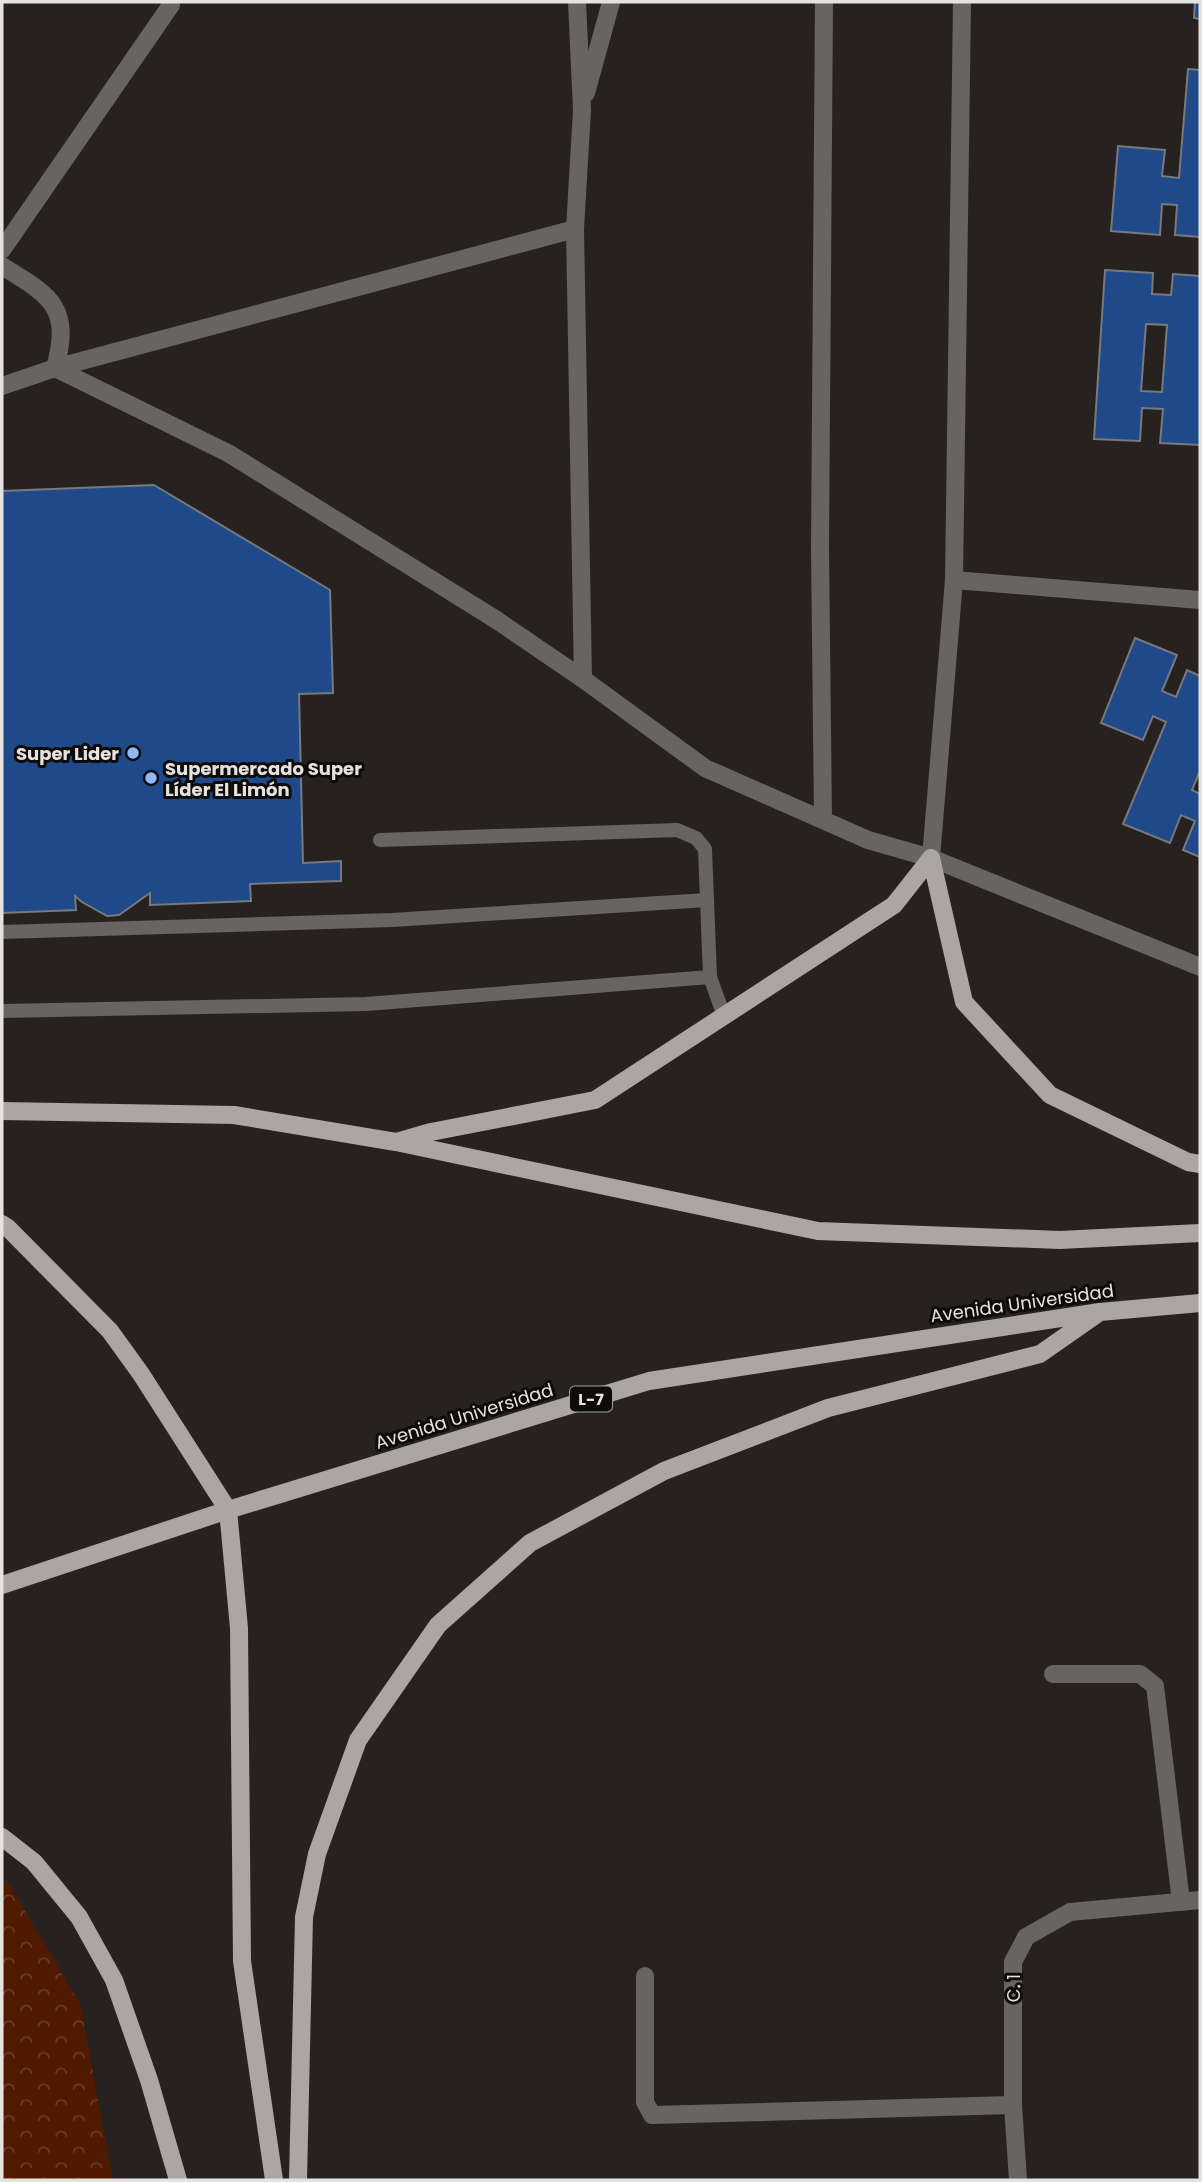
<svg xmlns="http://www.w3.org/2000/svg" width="1202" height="2182" font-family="Poppins,sans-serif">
	<defs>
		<pattern id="park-crowns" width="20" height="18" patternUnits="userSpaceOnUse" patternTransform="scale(1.75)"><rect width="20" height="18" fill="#501a00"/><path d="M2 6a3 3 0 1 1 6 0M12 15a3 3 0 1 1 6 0" fill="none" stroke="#693b25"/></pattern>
	</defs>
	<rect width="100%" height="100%" fill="#272220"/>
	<!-- park -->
	<path fill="url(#park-crowns)" d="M2,1879l8,6 70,119 33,176h-111z"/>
	<!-- building -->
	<path fill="#1f4989" stroke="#76797d" stroke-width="2" fill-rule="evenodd" d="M1195,2h5v17l-6,-1z
		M1188,69l12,1v167l-25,-2 2,-30 -15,-1 -2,31 -49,-4 7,-85 47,4 -3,26 17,2z
		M1105,270l48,3 -1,21 19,1 2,-21 27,2v169l-40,-2 3,-34 -21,-1 -2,33 -46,-2zM1146,324l21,1 -5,67 -21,-1z
		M154,485l176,105 3,103 -34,1 4,169 38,-2v20l-91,3 1,17 -101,4v-12l-31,22 -12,1 -25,-14 -7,-6 1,14 -74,3v-422z
		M1135,638l42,17 -15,36 14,6 11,-27 13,6v95l-8,19 8,4v63l-17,-7 12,-29 -14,-6 -11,28 -47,-19 43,-102 -13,-6 -10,24 -42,-17z"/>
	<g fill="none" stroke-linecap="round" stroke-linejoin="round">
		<!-- service -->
		<path stroke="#676463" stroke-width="14" d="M380,840l297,-10 19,8 9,11 5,128 14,39
			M2,932l390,-12 315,-20
			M2,1011l364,-7 344,-27"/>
		<!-- minor -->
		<path stroke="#676463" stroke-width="18" d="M577,2l5,108 -7,119 8,450
			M586,93l25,-91
			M2,250l169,-245
			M2,266c48,30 70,40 53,102
			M55,368l520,-139
			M2,386l53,-18 173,85 267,166 88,60 122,89 163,72 63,18 269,109
			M954,580l246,20
			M823,820l-3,-273 4,-545
			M931,858l23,-278 8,-578
			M1053,1674h87l15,12 26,216
			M645,1976v126l7,13 361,-10
			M1018,2180l-5,-75v-143l13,-25 44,-25 130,-12"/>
		<!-- primary -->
		<path stroke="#aba6a4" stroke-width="18" d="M931,858l33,144 86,93 138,67 12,2
			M2,1111l232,4 162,27 422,89 242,9 140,-7
			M400,1141l31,-9 164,-32 299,-195 37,-47
			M2,1224l6,4 102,103 31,43 87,136 11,118 3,333 32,219
			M2,1585l226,-75 421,-129 451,-69 100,-9
			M2,1837l32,25 45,55 35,63 35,100 29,100
			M298,2180l6,-263 13,-63 41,-114 80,-115 92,-82 134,-72 164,-63 212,-54 60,-42"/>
	</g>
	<!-- markers -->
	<g fill="#8db9fc" stroke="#0e0c0b" stroke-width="2.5">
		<circle cx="133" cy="753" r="7"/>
		<circle cx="151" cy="778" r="7"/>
	</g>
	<g text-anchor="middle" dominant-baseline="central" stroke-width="6" stroke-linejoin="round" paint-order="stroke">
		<!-- shield labels -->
		<rect fill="#0e0c0b" stroke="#a4a2a0" stroke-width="2" x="570" y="1386.5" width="42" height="25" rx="5"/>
		<g font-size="16" font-weight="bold" fill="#e5e2e0">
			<text x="591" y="1399">L-7</text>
		</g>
		<!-- poi labels -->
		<g font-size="18" font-weight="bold" fill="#e5e2e0" stroke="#0e0c0b" text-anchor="end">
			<text x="119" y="753">Super Lider</text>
			<text x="165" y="768" text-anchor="start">Supermercado Super<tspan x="165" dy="21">Líder El Limón</tspan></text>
		</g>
		<!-- street labels -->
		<g font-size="18" fill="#e5e2e0" stroke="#0e0c0b">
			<text transform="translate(1022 1303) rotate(-8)">Avenida Universidad</text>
			<text transform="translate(464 1416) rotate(-17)">Avenida Universidad</text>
			<text transform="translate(1013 1988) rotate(-90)">C. 1</text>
		</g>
	</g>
	<!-- border -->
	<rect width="1202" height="2182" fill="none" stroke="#e5e2e0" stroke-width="7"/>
</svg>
